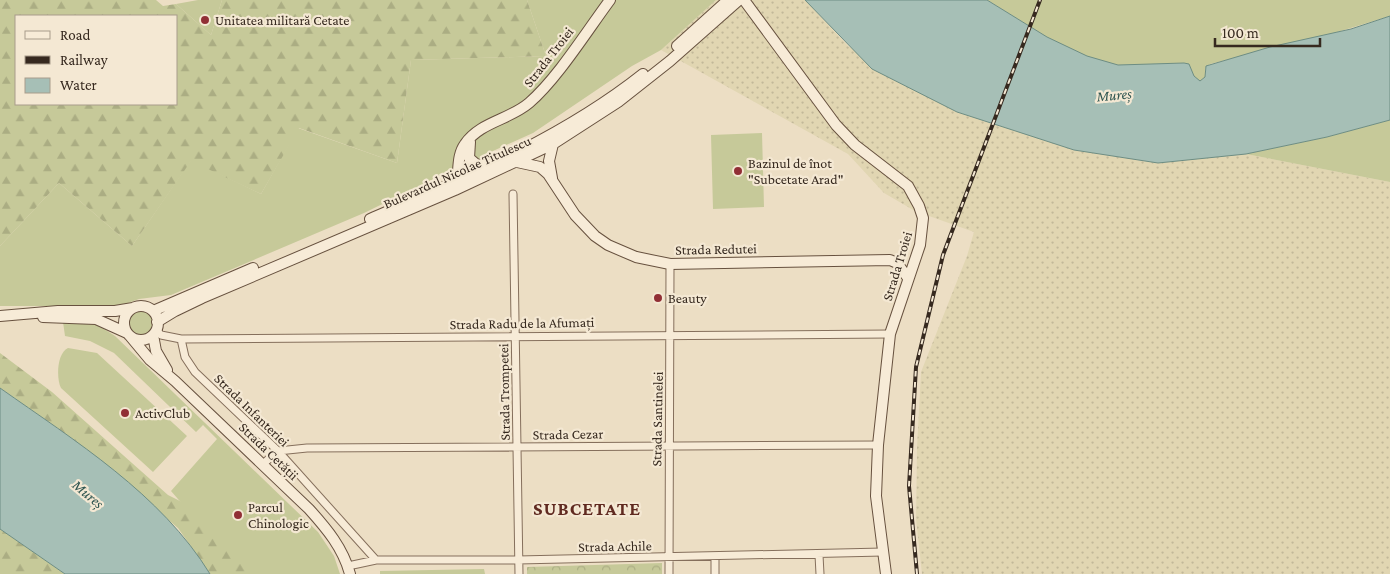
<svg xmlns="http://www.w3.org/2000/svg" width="1390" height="574" font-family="'Crimson Pro',serif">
	<defs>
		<pattern id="farmland-dots" width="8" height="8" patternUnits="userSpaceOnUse" patternTransform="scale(1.25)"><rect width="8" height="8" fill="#e1d6b2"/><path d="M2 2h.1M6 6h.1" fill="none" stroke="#c2b899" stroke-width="1.8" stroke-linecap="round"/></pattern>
		<pattern id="forest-firs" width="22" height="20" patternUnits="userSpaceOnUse" patternTransform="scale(1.25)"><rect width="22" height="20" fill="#c6c999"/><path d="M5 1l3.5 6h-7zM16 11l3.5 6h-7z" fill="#abad83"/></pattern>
		<pattern id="park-crowns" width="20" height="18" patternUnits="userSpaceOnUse" patternTransform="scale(1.25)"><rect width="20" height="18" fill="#c6c999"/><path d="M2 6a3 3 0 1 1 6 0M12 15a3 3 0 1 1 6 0" fill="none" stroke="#abad83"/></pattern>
	</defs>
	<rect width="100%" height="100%" fill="#ecdec4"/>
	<!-- farmland -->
	<path fill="url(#farmland-dots)" d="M716,0h89l43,46 109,66 117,38 84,13 88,-9 144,28v392h-468l-6,-55 1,-71 4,-76 46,-116 7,-24 -59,-21 -31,-18 -36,-39 -187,-104z"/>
	<!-- grass -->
	<path fill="#c6c999" d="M198,0h24l-11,35 -35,-31z
		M527,0h189l-55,50 -29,16 -99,67 -40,18 -25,15 -16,4 -88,43 -193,82 -32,4 -19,7h-120v-60l59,-63 73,63 59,-86 70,34 37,-66 99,35 14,-103 135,-4z
		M987,0h403v16l-59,18 -121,30 -5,5v8l-5,4c-8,-3 -8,-13 -16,-18 -22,-1 -44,6 -66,2 -48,-7 -90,-41 -131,-65z
		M1390,120v62l-144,-28 81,-17z
		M762,133l2,74 -51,2 -2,-74z
		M129 323a12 12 0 1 1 24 0a12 12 0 1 1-24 0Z
		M63,322l35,3 17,11 203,196 16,24 6,18h-97l-72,-83 46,-52 -14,-14 -7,7 -82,-79 -24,-12 -25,-5z
		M68,348l29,5 90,83 -34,36 -92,-84c-5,-10 -4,-35 7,-40z
		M484,569l1,5h-105v-3z"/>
	<!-- forest -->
	<path fill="url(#forest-firs)" fill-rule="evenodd" d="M0,0h156l7,6 13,-2 35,31 11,-35h305l19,56 -135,4 -14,103 -98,-35 -38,66 -70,-33 -59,85 -73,-63 -59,63zM16,16h160v88h-160z
		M0,353l52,39 116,103 24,12 42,47 13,20h-37l-32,-46 -111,-93 -67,-47z
		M0,529l65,45h-65z"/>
	<!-- park -->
	<path fill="url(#park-crowns)" d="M662,563v11h-135v-7z"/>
	<!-- water -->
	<path fill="#a6bfb6" stroke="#6d8d83" d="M805,0h182l60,37 40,19 31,9 66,-2 5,1 5,12 6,5 5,-4 1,-11 64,-19 81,-18 39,-13v104l-63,17 -81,17 -88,9 -84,-13 -117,-38 -85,-43z
		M0,388c75,53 161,106 210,186h-145l-65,-45z"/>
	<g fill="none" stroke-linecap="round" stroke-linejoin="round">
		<!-- street casing -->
		<g stroke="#856f5c" stroke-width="9">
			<path id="street" d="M513,194l6,380
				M156,330l5,5 20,4 709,-5
				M181,339l4,18 10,15 83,79 98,109
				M263,464l15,-13 29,-3 571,-3
				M819,555l1,19
				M715,556v18
				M348,566l28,-6h142l365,-8
				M669,574l1,-310"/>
		</g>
		<!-- secondary casing -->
		<g stroke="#67513f" stroke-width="12">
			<path id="secondary" d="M744,0l92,125 19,20 53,41 11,20 4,12 -3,27 -30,89 -12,111 -2,51 10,78
				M677,46l51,-46
				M470,142l-1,16 7,6 13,3
				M517,162l23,5 8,7 27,41 20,21 13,9 28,12 34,7 220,-4 7,3 11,15
				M552,178l-3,-17 4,-17
				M457,181c2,-12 0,-26 8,-37 15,-22 44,-24 64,-41 28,-24 58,-72 81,-103
				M370,219c95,-41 191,-80 273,-145
				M124 323a17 17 0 1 1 34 0a17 17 0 1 1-34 0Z
				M153,311l100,-43
				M0,316l58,-5h57l18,-3
				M43,317l53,2 31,14
				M157,322l18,-11 27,-13 253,-108 98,-46 65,-42 52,-41 69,-61
				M153,335l3,16 11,19
				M130,336l20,24 25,21 134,128c18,20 34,39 41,65"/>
		</g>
		<!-- street -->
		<use href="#street" stroke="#f7ebd7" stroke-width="7"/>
		<!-- secondary -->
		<use href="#secondary" stroke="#f7ebd7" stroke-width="10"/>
		<!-- rail casing -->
		<g stroke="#36291f" stroke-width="4">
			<path id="rail" d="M917,574l-8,-88 7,-119 27,-112 97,-255"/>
		</g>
		<!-- rail -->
		<use href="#rail" stroke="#f4e8d3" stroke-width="2" stroke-dasharray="5.5" stroke-linecap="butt"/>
	</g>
	<!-- markers -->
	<g fill="#912f35" stroke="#f4e8d3" stroke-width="2">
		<circle cx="205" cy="20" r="5"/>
		<circle cx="738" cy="171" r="5"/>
		<circle cx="658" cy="298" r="5"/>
		<circle cx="125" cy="413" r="5"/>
		<circle cx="238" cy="515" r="5"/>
	</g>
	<g text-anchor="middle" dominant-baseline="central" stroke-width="4.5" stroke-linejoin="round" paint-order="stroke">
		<!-- poi labels -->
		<g font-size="14" fill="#36291f" stroke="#f4e8d3" text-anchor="start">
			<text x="215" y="20">Unitatea militară Cetate</text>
			<text x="748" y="163">Bazinul de înot<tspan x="748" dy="16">"Subcetate Arad"</tspan></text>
			<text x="668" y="298">Beauty</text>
			<text x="135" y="413">ActivClub</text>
			<text x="248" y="507">Parcul<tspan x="248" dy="16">Chinologic</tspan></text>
		</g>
		<!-- street labels -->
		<g font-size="14" fill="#36291f" stroke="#f4e8d3">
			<text transform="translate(548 57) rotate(-52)">Strada Troiei</text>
			<text transform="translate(457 172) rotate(-24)">Bulevardul Nicolae Titulescu</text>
			<text transform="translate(716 249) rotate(-1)">Strada Redutei</text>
			<text transform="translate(897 266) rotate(-73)">Strada Troiei</text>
			<text transform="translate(522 323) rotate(-1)">Strada Radu de la Afumați</text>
			<text transform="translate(504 392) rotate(-91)">Strada Trompetei</text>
			<text transform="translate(252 410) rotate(44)">Strada Infanteriei</text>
			<text transform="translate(657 419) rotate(-89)">Strada Santinelei</text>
			<text transform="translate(568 434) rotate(-1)">Strada Cezar</text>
			<text transform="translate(269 451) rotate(44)">Strada Cetății</text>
			<text transform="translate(615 546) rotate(-1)">Strada Achile</text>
		</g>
		<!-- water labels -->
		<g font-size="15" font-style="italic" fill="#2f5550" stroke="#f4e8d3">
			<text transform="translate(1114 95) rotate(-5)">Mureș</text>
			<text transform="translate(88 494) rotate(40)">Mureș</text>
		</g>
		<!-- district labels -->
		<g font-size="19" font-weight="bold" letter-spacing="1" fill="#602a20" stroke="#f4e8d3">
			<text x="587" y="508">SUBCETATE</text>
		</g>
	</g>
	<!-- legend -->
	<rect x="15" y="15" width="162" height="90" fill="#f4e8d3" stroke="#a89c8b"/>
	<rect x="25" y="31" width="25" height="8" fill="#f7ebd7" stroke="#a89c8b"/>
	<text x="60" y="40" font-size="15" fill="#36291f">Road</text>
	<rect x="25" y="56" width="25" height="8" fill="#36291f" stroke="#a89c8b"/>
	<text x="60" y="65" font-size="15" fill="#36291f">Railway</text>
	<rect x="25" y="78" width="25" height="15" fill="#a6bfb6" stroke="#a89c8b"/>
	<text x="60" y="90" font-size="15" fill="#36291f">Water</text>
	<!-- scale -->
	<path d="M1215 38v8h105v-8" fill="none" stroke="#36291f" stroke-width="2.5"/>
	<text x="1222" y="38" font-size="15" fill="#36291f" stroke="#f4e8d3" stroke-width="4" paint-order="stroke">100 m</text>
</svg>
